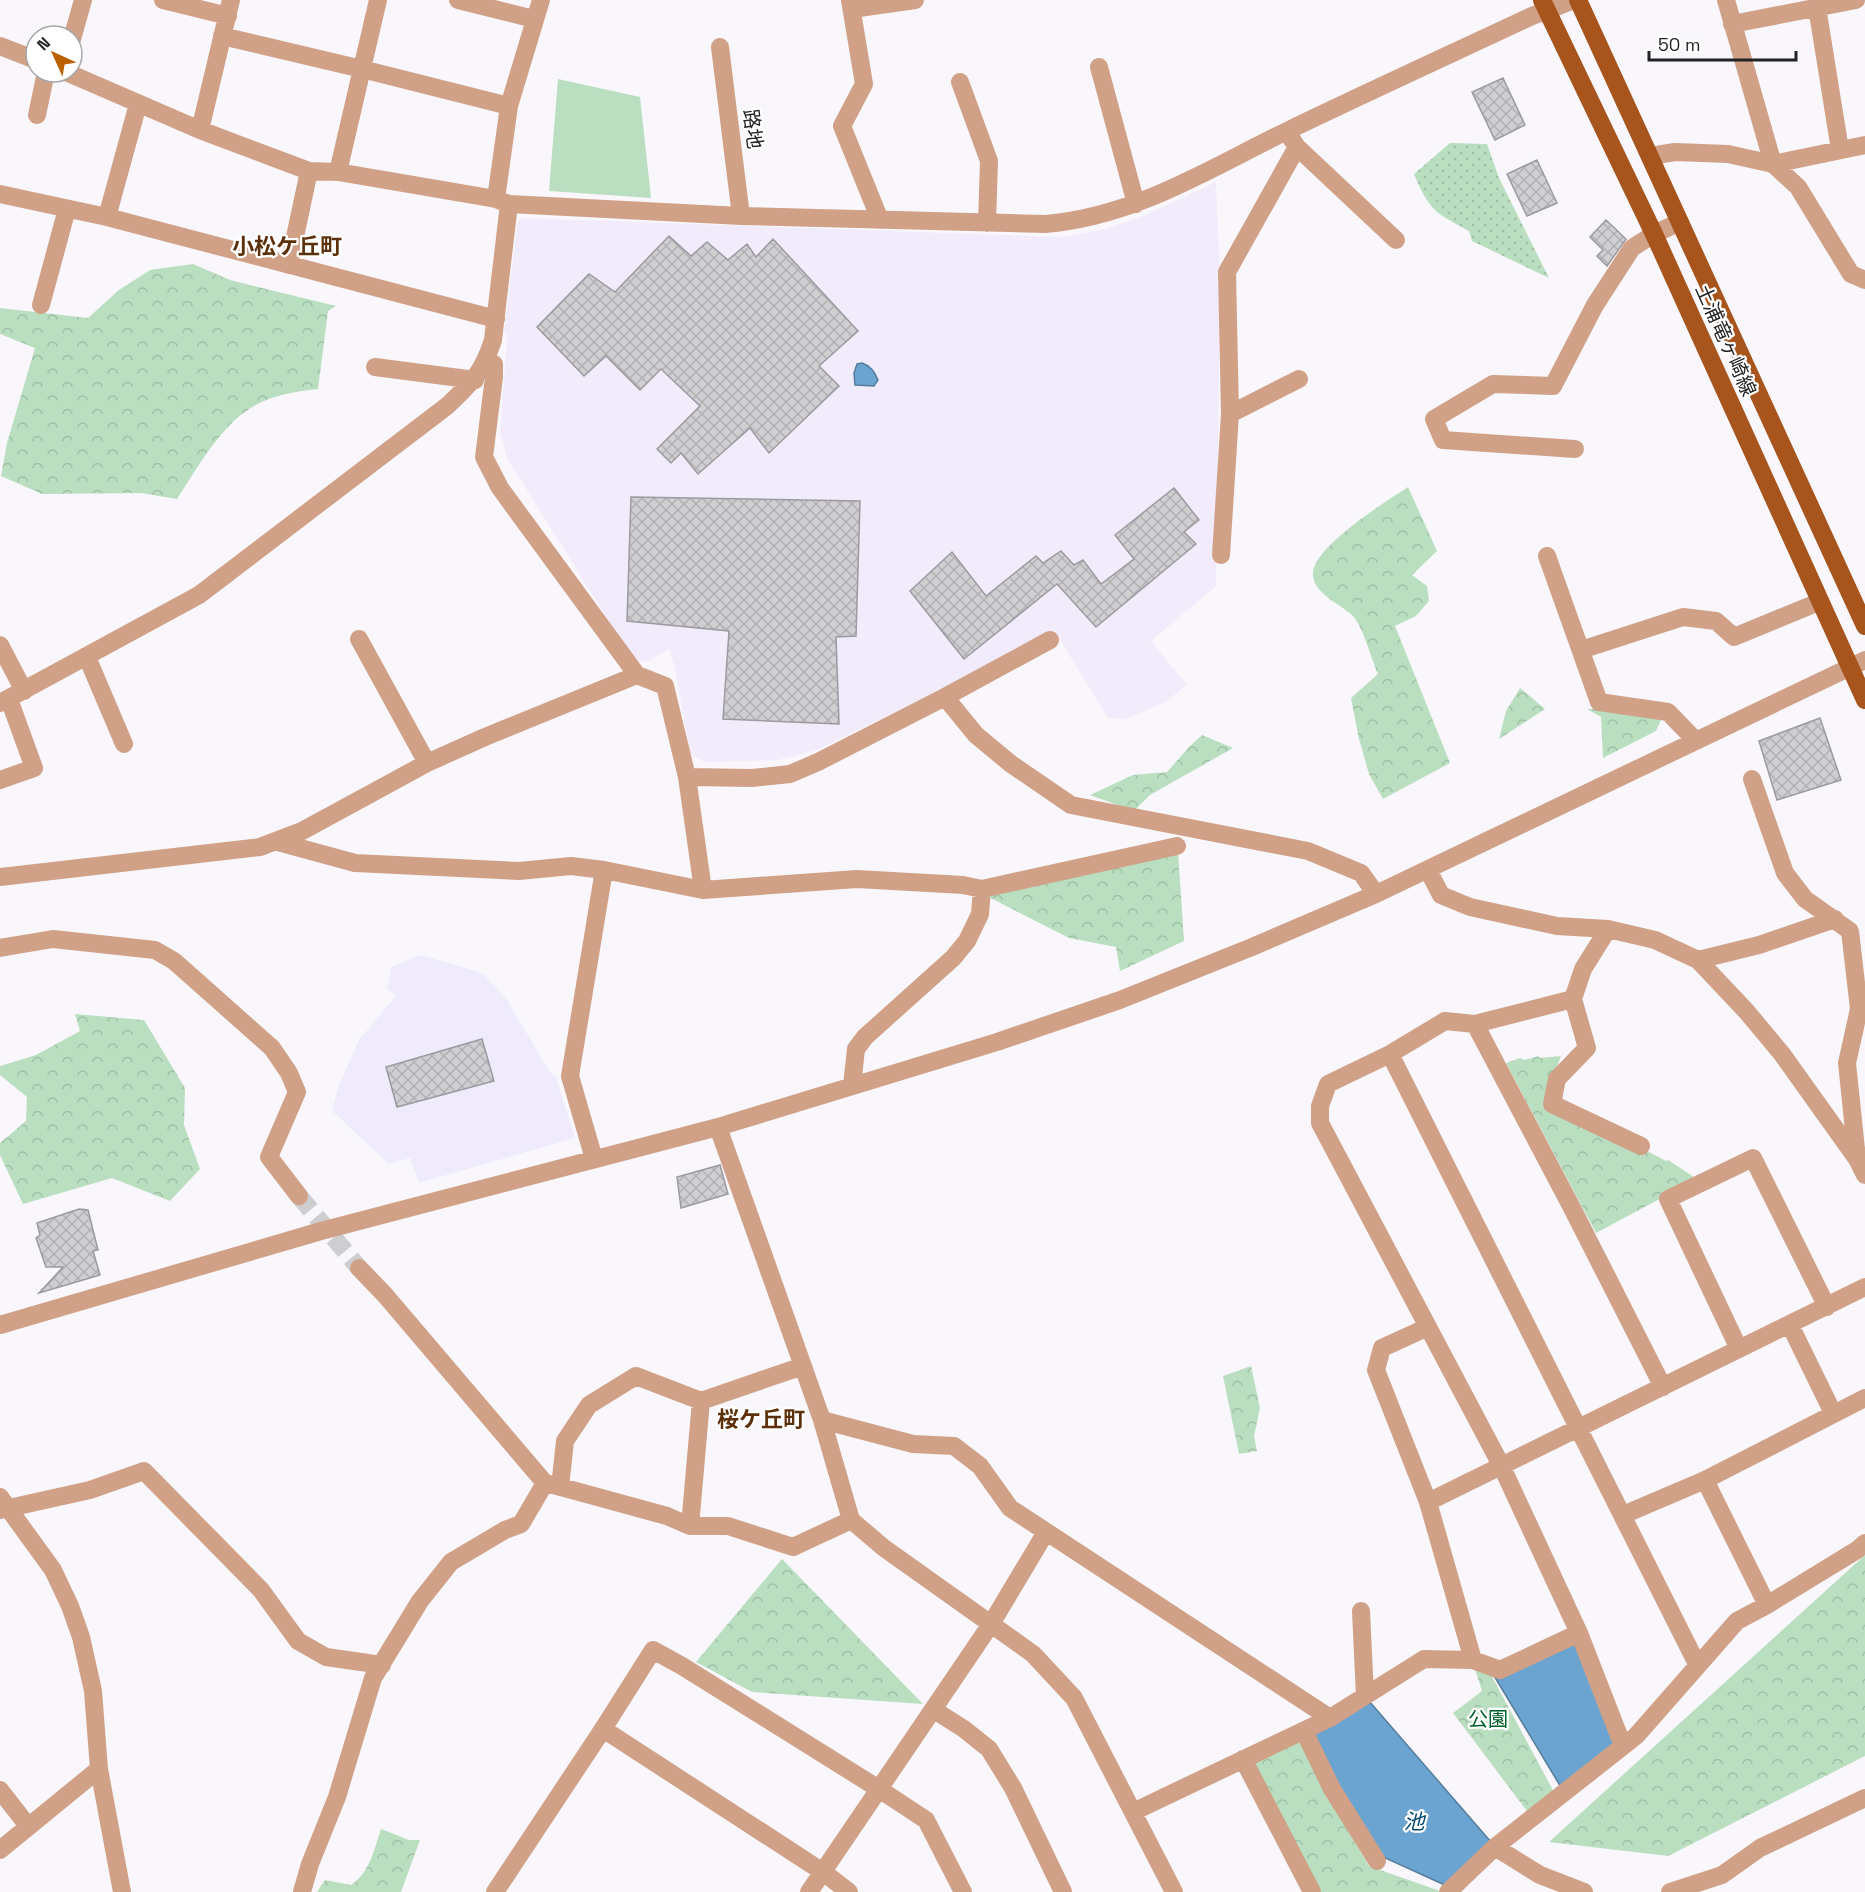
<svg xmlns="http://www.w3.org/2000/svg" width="1865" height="1892" font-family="'Space Grotesk','Noto Sans JP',sans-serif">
	<defs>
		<pattern id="grass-dots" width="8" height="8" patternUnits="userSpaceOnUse" patternTransform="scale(1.5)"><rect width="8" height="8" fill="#b9dfc0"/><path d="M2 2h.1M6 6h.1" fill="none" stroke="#9fbfa5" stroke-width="1.8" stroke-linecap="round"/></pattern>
		<pattern id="forest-crowns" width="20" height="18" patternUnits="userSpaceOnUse" patternTransform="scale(1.5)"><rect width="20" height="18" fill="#b9dfc0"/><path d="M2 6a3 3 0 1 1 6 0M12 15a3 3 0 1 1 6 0" fill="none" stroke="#9fbfa5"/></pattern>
		<pattern id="building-cross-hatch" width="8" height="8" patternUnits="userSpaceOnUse" patternTransform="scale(1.5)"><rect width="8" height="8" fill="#cfced1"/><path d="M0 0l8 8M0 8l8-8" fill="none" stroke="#b1b1b3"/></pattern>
	</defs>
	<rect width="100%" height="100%" fill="#f9f7fb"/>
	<!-- commercial -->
	<path fill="#efebfd" d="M421,955l61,18 25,27 43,72 6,5 19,61 -156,45 -9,-25 -21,6 -57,-53 7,-26 20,-45 37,-44 -9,-7 4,-22z"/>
	<!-- education -->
	<path fill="#f1ebfc" d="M1216,182l4,100 -4,304 -65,55 36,44 -23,18 -38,16 -18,-1 -54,-88 -108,57 -129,63 -39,10 -74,2 -14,-9 -15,-84 -6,-20 -22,13 -9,-2 -11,-10 -120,-192 -7,-27 7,-92 -3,-9 14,-108 5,-4 539,19 43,-8 38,-13z"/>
	<!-- grass -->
	<path fill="url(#grass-dots)" d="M1450,143l37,1 12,34 50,100 -77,-37 -3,-10c-34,-19 -39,-19 -55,-57z"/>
	<!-- forest -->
	<path fill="url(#forest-crowns)" d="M193,264l37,16 106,26 -8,5 -10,78c-17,2 -33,4 -49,10 -43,15 -68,64 -92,100l-36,-6 -99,1 -41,-18 6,-33 28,-95 -35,-14v-26l88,10 31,-28 31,-20z
		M1408,487l29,64 -25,24 15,11 2,15 -13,15 -21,10 55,137 -67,36 -14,-25 -10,-35 -8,-41 27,-24c-7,-16 -15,-48 -26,-59 -12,-11 -37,-21 -39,-39 -4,-27 74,-75 95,-89z
		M1520,688l25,21 -46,30 7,-28z
		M1587,709h15l60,9 -6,13 -53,27 -2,-41z
		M1202,735l31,13 -83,47 -16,16 -44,-16 43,-20 34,-3 23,-26z
		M1178,852l6,89 -64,30 -4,-24 -47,-9 -86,-44z
		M75,1014l69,6 41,68 -1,37 16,44 -30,32 -58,-23 -89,26 -23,-49v-12l26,-22 1,-24 -27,-22v-9l36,-11 44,-24z
		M1539,1056v2l22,-2 -11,29 -2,25 78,34 23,8 17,9 2,-1 29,19 -101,54 -90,-170 14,-5 4,2z
		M1251,1366l9,42 -6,28 3,15 -18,3 -16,-78z
		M1865,1555v201l-197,100 -119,-14z
		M782,1559l141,145 -171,-12 -56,-30z
		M1474,1666l15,5 66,123 -25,21 -77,-102 29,-22z
		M1301,1738l24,55 44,73 71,25 -2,1h-117l-72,-130z
		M381,1829l28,11h11l-19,52h-84l8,-12 26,5c19,-13 23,-35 30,-56z"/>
	<!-- pitch -->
	<path fill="#b9dfc0" d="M558,79l82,18 11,101 -102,-7z"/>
	<!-- water -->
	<path fill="#6ba4d0" stroke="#557d9c" stroke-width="1.5" d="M862,363c9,3 13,9 16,17l-4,6 -19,-1 -1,-12 3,-9z
		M1577,1640l40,105 -55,44 -69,-115z
		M1369,1701l122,141 -44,44 -64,-29 -44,-71 -29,-55z"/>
	<!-- building -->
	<path fill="url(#building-cross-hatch)" stroke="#9c9a9e" stroke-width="1.5" d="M1503,78l22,47 -30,15 -23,-48z
		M1537,160l20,43 -30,13 -20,-42z
		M1606,220l20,19 -19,27 -10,-10 6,-6 -13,-13z
		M669,236l22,20 16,-14 21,18 19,-16 9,13 17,-18 85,92 -39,35 20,20 -70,67 -19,-25 -52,46 -17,-21 -10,10 -14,-14 43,-43 -39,-37 -21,21 -34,-34 -22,20 -47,-49 52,-53 26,18z
		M1174,488l25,32 -15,12 12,12 -100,83 -39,-43 -93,75 -54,-68 42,-39 34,44 50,-40 7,7 18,-12 13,14 9,-5 18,24 33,-25 -19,-24z
		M631,497l229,4 -4,135 -20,1 3,87 -116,-5 6,-88 -102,-10z
		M1820,718l21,62 -64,20 -18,-59z
		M482,1039l12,42 -97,26 -11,-40z
		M720,1165l8,29 -47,14 -4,-31z
		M79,1209l9,1 10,40 -5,1 7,24 -61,18 24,-26h-17l-10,-29 4,-3 -3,-12z"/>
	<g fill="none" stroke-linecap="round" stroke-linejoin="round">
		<!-- minor-tunnel -->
		<path stroke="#cecdd0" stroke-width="18" stroke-dasharray="18 9" stroke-linecap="butt" d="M299,1196l60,72"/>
		<!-- minor -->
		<path stroke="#d0a187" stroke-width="18" d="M163,0l65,16
			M458,0l76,19
			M850,0l14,84 -22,42 38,94
			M1726,0l47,164 25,23 53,87 14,6
			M1817,7l23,143
			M852,9l63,-9
			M1732,24l124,-24
			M222,36l140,33 147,37
			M72,39l11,-39
			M0,46l36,14
			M720,47l21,169
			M1099,67l37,137
			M66,72l134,58 109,41 29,1 158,27 13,5
			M960,82l29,79 -2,62
			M37,115l9,-43
			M200,130l31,-130
			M1291,138l6,9 99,93
			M1650,156l25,-4 53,2 45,10 92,-19
			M338,172l40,-172
			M0,194l107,23 389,102
			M496,199l13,-93 32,-106
			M107,217l31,-113
			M289,265l20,-94
			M41,305l26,-96
			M375,367l100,13
			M1230,414l69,-35
			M1575,449l-132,-9 -9,-21 59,-35 60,2 42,-81 37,-57 22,-14 26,-12
			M1221,555l9,-141 -3,-142 70,-125
			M1547,556l52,146 69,10 28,29
			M359,639l68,124
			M0,645l24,46
			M1581,650l102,-33 33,4 18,16 85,-35
			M87,657l37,87
			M945,697l105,-57
			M0,703l199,-108 248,-189c25,-24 35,-32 46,-66l16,-136 232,12 304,8c90,-7 165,-56 244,-94 81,-39 162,-76 243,-114l42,-16
			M687,777l65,1 38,-4 28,-12 127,-65 31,38 35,29 60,41 237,46 53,22 15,21
			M1752,779l33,94 20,26 45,32 9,78 -12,54 10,96 8,16
			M0,780l34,-12 -25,-69
			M278,842l77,21 164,8 52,-5 33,4 99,20 -16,-113 -22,-91 -28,-11 -137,-187 -16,-31 10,-80v-13l-7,-5
			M1428,870l13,25 29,12 87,19 51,3 47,11 43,20 49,52 35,42 75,105 8,-3
			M0,877l260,-30 42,-16 125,-68 58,-26 152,-62
			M703,890l154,-11 106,6 19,4 195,-43
			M1608,929l-25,40 -10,30 14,49 -30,31 -5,25 89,42
			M0,948l53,-9 102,11 19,11 98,87 17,25 8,19 -28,65 30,39
			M1698,960l61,-15 76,-26
			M1475,1024l98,-25
			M1390,1054l307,610
			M852,1086l4,-37 9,-12 88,-79 14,-17 13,-27 2,-25
			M718,1127l104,293 29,100 33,28 149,106 41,44 100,194
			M594,1159l-24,-83 34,-206
			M0,1325l321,-94 397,-104 279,-85 123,-42 132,-53 124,-53 489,-234
			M1790,1325l43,88
			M1428,1327l-46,21 -6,22 52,132 45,158
			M1739,1349l-71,-150 85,-41 74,149
			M822,1420l91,24 41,2 26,20 30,42 320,210
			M1705,1480l62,125
			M550,1484l117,32 23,10h38l65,21 58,-27
			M560,1487l5,-46 24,-36 47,-29 65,25 102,-35
			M0,1497l53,73 17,36 11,31 12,54 6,78 23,123
			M1428,1502l437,-215
			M0,1510l90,-20 54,-19 117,119 37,51 28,16 56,8
			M1623,1515l82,-35 160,-82
			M690,1526l11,-125
			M1361,1611l4,85
			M934,1710l30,19 25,20 24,39 50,104
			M603,1729l220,143 26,20
			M1304,1731l28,58 45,72
			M1623,1746l-44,-113 -78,-168 -181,-342v-17l8,-22 62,-30 55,-33 30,3 96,182 92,181
			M1243,1759l69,133
			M0,1790l28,36
			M1133,1812l197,-94 94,-59 49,1 27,10 79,-37
			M1495,1847l45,28 44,17
			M0,1850l99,-81
			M302,1892l8,-28 27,-67 36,-119 47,-77 31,-39 54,-32 16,-6 24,-41 -160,-188 -26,-27
			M495,1892l108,-163 50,-79 29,16 197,123 -70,103
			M963,1892l-37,-72 -47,-31 112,-165 55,-92
			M1448,1892l47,-45 141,-111 101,-115 30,-16 90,-55 8,-7
			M1670,1892l52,-17 38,-27 105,-50"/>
		<!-- major -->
		<path stroke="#a7551d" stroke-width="18" d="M1542,0l112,234 211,466
			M1578,0l287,626"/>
	</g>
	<g text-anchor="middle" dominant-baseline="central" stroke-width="4.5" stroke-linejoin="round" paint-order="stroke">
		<!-- street labels -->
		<g font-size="20" fill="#232324" stroke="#fff">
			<text transform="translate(753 129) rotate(83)">路地</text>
			<text transform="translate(1726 340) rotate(66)">土浦竜ヶ崎線</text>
		</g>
		<!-- park labels -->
		<g font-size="20" fill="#006029" stroke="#fff">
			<text x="1488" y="1719">公園</text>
		</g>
		<!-- water labels -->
		<g font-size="21" font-style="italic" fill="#014973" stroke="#fff">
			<text x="1414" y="1821">池</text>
		</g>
		<!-- quarter labels -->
		<g font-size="22" font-weight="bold" fill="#5c300a" stroke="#fff">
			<text x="287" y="246">小松ケ丘町</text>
			<text x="761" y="1419">桜ケ丘町</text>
		</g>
	</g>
	<!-- north arrow -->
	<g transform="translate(54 54) rotate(315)"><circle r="28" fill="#ffffff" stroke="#a7a7a7" stroke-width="1.5"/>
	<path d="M0-4.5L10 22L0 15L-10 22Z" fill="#bb6200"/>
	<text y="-9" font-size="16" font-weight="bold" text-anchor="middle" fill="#232324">N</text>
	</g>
	<!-- scale -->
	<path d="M1649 51v9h147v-9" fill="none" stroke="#232324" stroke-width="3"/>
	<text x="1658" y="51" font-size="18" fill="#232324" stroke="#ffffff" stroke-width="4.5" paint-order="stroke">50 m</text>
</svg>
